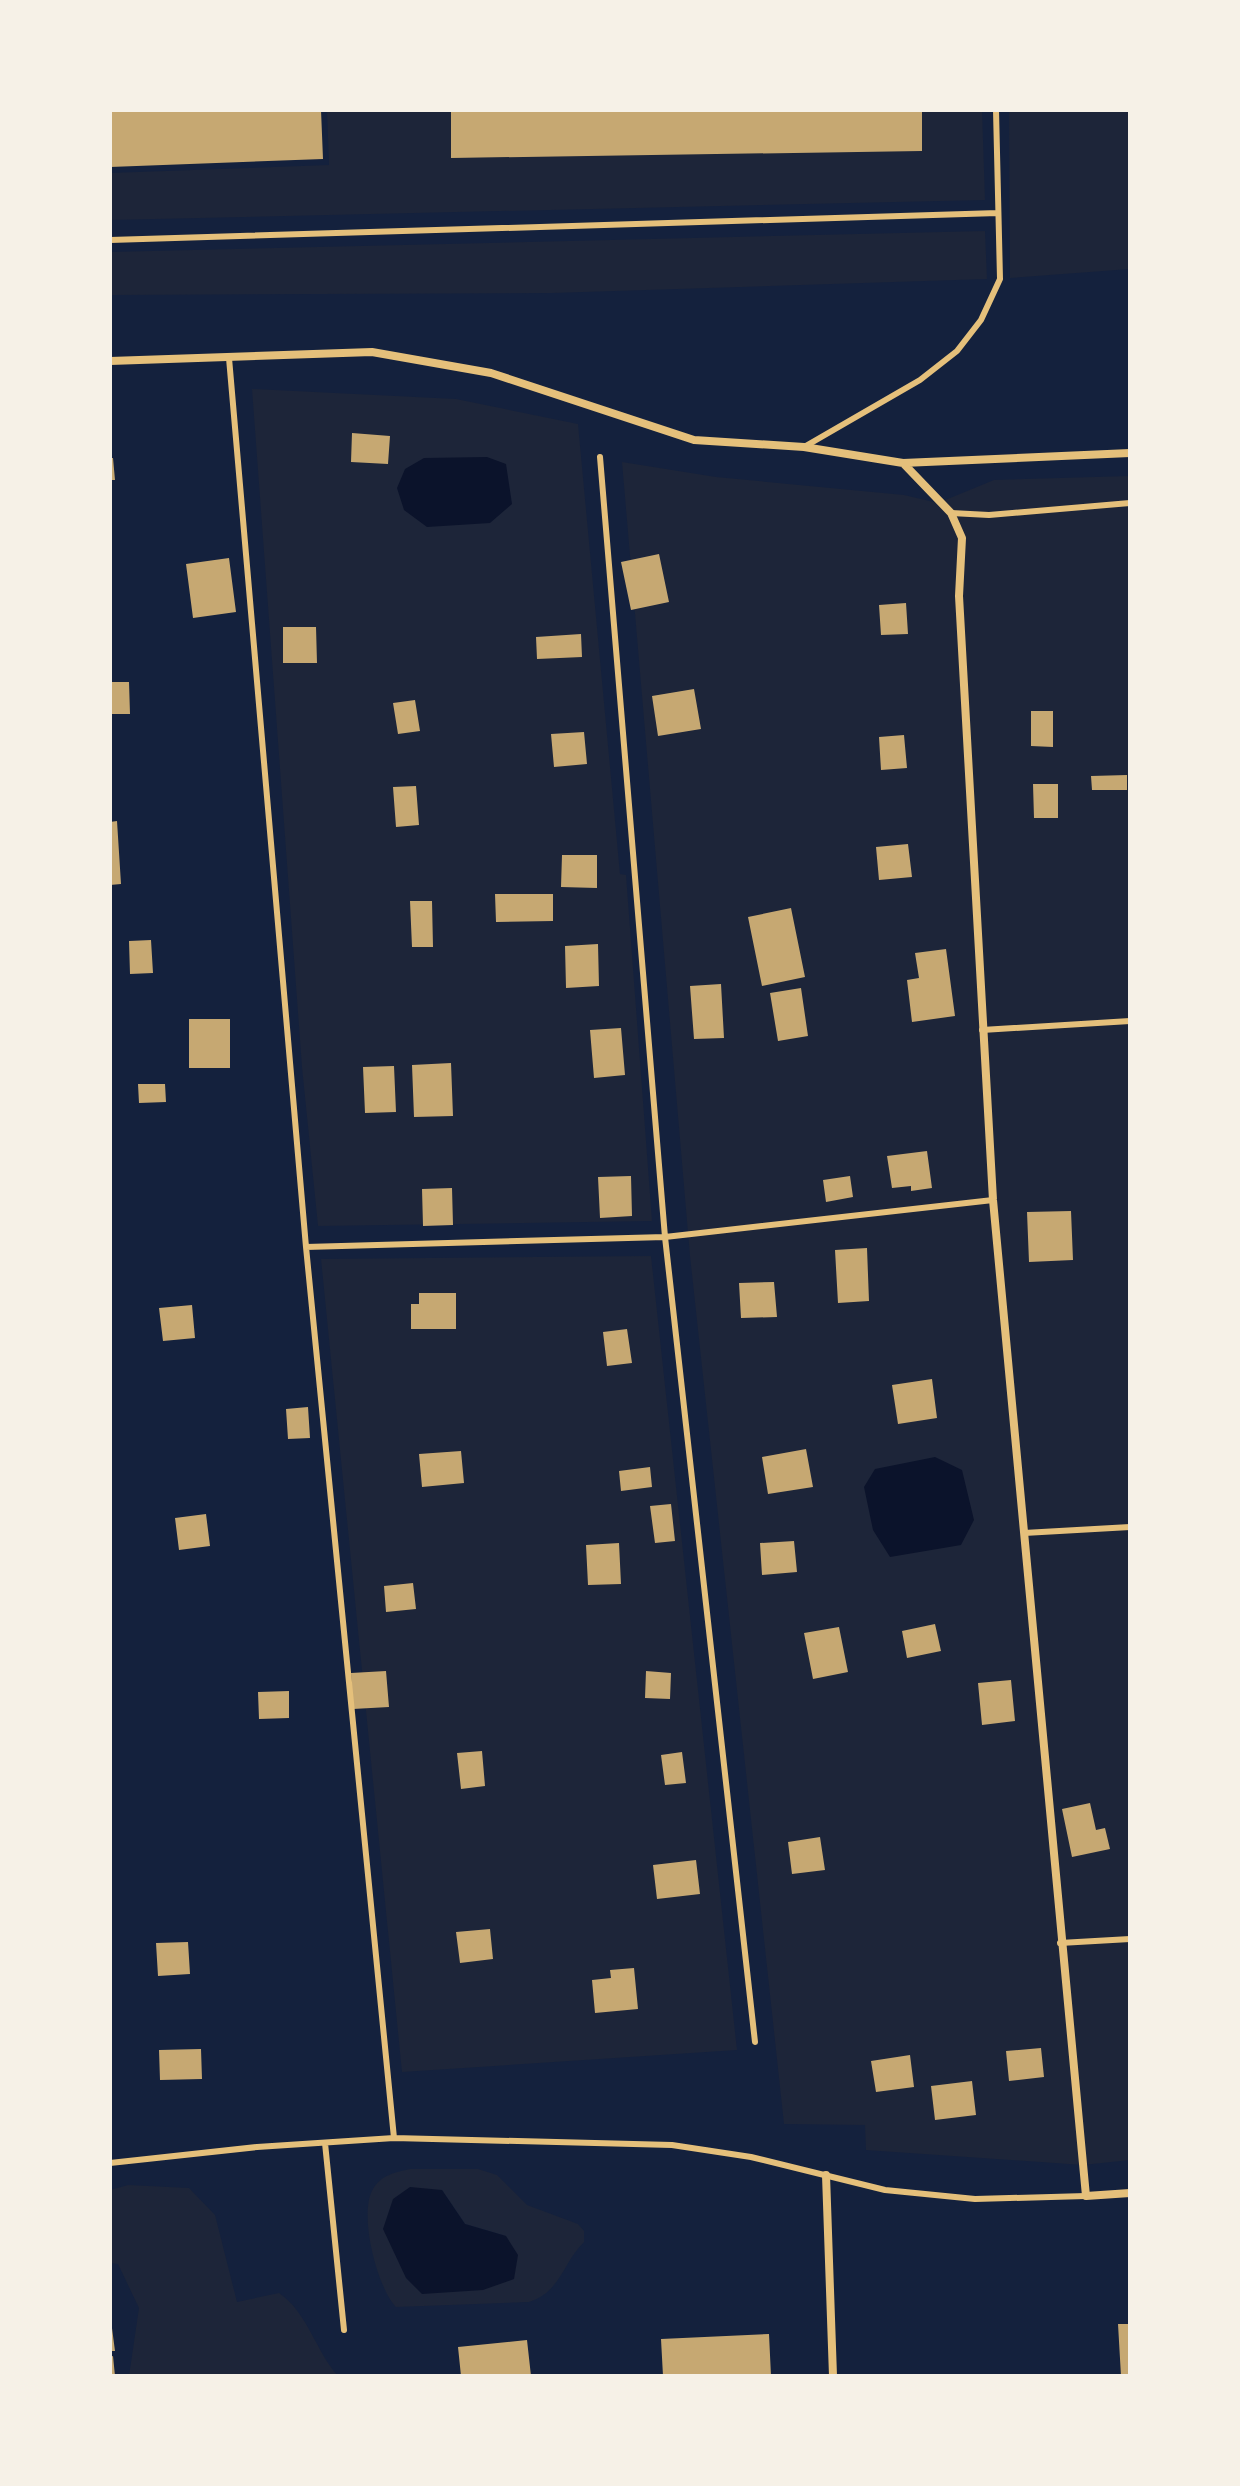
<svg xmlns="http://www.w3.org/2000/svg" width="1240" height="2486" font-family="'DM Sans',sans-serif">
	<rect width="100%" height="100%" fill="#14213d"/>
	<!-- green -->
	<path fill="#1d2539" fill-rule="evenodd" d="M327,110h655l3,90 -875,20v-47l219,-8z
		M1009,110h121v159l-120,9z
		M985,231l2,48 -435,14 -442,2v-43z
		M252,389l204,10 122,25 42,450 6,1 26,346 -334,5 -16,-159z
		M622,462l94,15 188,18 34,8 56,-23 136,-4v1684l-47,5 -217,-15 -1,-25 -81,-1 -94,-868z
		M651,1256l86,794 -335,22 -81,-813z
		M410,2169h68l19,6 30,30 51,19 6,7v11c-21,20 -23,50 -55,60l-133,5c-19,-19 -38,-94 -23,-118 8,-14 23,-17 37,-20zM442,2190l23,34 41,12 -123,-7z
		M128,2185l61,3 26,27 22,87 42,-9c29,20 36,57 59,83h-209l10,-68 -21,-44 -8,-1v-73z"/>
	<!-- water -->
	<path fill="#0b132b" d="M487,457l19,7 6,40 -22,19 -63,4 -23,-17 -7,-22 8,-19 19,-11z
		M935,1457l27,13 12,50 -13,25 -71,12 -17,-27 -9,-43 11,-18z
		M410,2187l32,3 23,34 41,12 12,19 -4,24 -31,11 -61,4 -16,-16 -23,-49 10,-30z"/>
	<!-- building -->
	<path fill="#c6a872" d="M110,110h211l2,49 -213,8z
		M451,110h471v41l-471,7z
		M352,433l38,3 -2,28 -37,-2z
		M110,458h3l2,22h-5z
		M659,554l10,48 -38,8 -10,-48z
		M229,558l7,54 -43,6 -7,-54z
		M906,603l2,31 -27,1 -2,-30z
		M283,627h33l1,36h-34z
		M581,634l1,23 -45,2 -1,-22z
		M110,682h19l1,32h-20z
		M694,689l7,40 -43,7 -6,-40z
		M415,700l5,31 -22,3 -5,-31z
		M1031,711h22v36l-22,-1z
		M584,732l3,32 -33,3 -3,-33z
		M904,735l3,33 -26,2 -2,-33z
		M1127,775v15h-35l-1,-14z
		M1033,784h25v34h-24z
		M416,786l3,39 -23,2 -3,-40z
		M117,821l4,63 -11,1v-63z
		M908,844l4,33 -33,3 -3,-33z
		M562,855h35v33l-36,-1z
		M495,894h58v27l-57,1z
		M410,901h22l1,46h-21z
		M791,908l14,69 -43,9 -14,-69z
		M151,940l2,33 -23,1 -1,-33z
		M598,944l1,42 -33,2 -1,-42z
		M946,949l9,67 -43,6 -5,-42 12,-2 -4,-25z
		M721,984l3,54 -30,1 -4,-53z
		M801,988l7,48 -30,5 -8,-48z
		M189,1019h41v49h-41z
		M621,1028l4,47 -31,3 -4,-48z
		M451,1063l2,53 -39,1 -2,-52z
		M394,1066l2,46 -31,1 -2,-46z
		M138,1084h27l1,18 -27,1z
		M927,1151l5,37 -21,3v-5l-19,2 -5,-32z
		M631,1176l1,40 -32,2 -2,-41z
		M850,1176l3,21 -27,5 -3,-22z
		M452,1188l1,37 -30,1 -1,-37z
		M1071,1211l2,49 -44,2 -2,-50z
		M867,1248l2,53 -31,2 -3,-53z
		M774,1282l3,35 -36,1 -2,-35z
		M419,1293h37v36h-45v-25h8z
		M192,1305l3,33 -32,3 -4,-33z
		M627,1329l5,34 -25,3 -4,-34z
		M932,1379l5,39 -39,6 -6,-39z
		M308,1407l2,31 -22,1 -2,-30z
		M806,1449l7,38 -45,7 -6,-37z
		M461,1451l3,32 -42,4 -3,-33z
		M650,1467l2,20 -31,4 -2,-20z
		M671,1504l4,37 -20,2 -5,-37z
		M206,1514l4,32 -31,4 -4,-32z
		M794,1541l3,31 -35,3 -2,-32z
		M619,1543l2,41 -33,1 -2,-40z
		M413,1583l3,26 -30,3 -2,-26z
		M935,1624l6,27 -34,7 -5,-27z
		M839,1627l9,45 -35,7 -9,-46z
		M386,1671l3,36 -36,2 -2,-36z
		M646,1671l25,2 -1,26 -25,-1z
		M1011,1680l4,41 -33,4 -4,-42z
		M289,1691v27l-30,1 -1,-27z
		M482,1751l3,35 -24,3 -4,-36z
		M682,1752l4,31 -21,2 -4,-30z
		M1090,1803l6,27 9,-2 5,21 -38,8 -10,-48z
		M820,1837l5,33 -33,4 -4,-32z
		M696,1860l4,34 -43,5 -4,-34z
		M490,1929l3,30 -33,4 -4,-31z
		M188,1942l2,32 -32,2 -2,-33z
		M634,1968l4,41 -43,4 -3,-33 19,-2 -1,-8z
		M1041,2048l3,29 -35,4 -3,-30z
		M201,2049l1,30 -42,1 -1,-30z
		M910,2055l4,32 -38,5 -5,-31z
		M972,2081l4,34 -41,5 -4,-34z
		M110,2313l5,38h-5z
		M1118,2324h12v52h-9z
		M769,2334l2,42h-108l-2,-37z
		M527,2340l4,36h-70l-3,-29z
		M113,2356l2,20h-5v-19z"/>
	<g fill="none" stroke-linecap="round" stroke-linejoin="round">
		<!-- service -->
		<path stroke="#e5c07b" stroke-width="6" d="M110,240l888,-27
			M229,358l77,889 88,891
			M804,447l116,-67 37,-29 24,-31 19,-41 -4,-169
			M600,457l65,780 90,805
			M951,513l38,2 141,-12
			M982,1030l148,-9
			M306,1247l359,-10 328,-37
			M1024,1533l106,-6
			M1060,1943l70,-4
			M325,2143l19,187
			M110,2163l147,-16 137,-9 278,7 79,12 134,33 90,9 111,-3"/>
		<!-- minor -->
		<path stroke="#e5c07b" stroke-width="8" d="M110,361l262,-9 119,21 203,67 110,7 99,16 48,50 11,25 -3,58 34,604 93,996 44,-3
			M903,463l227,-10
			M826,2175l7,201"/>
	</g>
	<!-- border -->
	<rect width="1240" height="2486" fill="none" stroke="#f6f1e7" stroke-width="224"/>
</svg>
